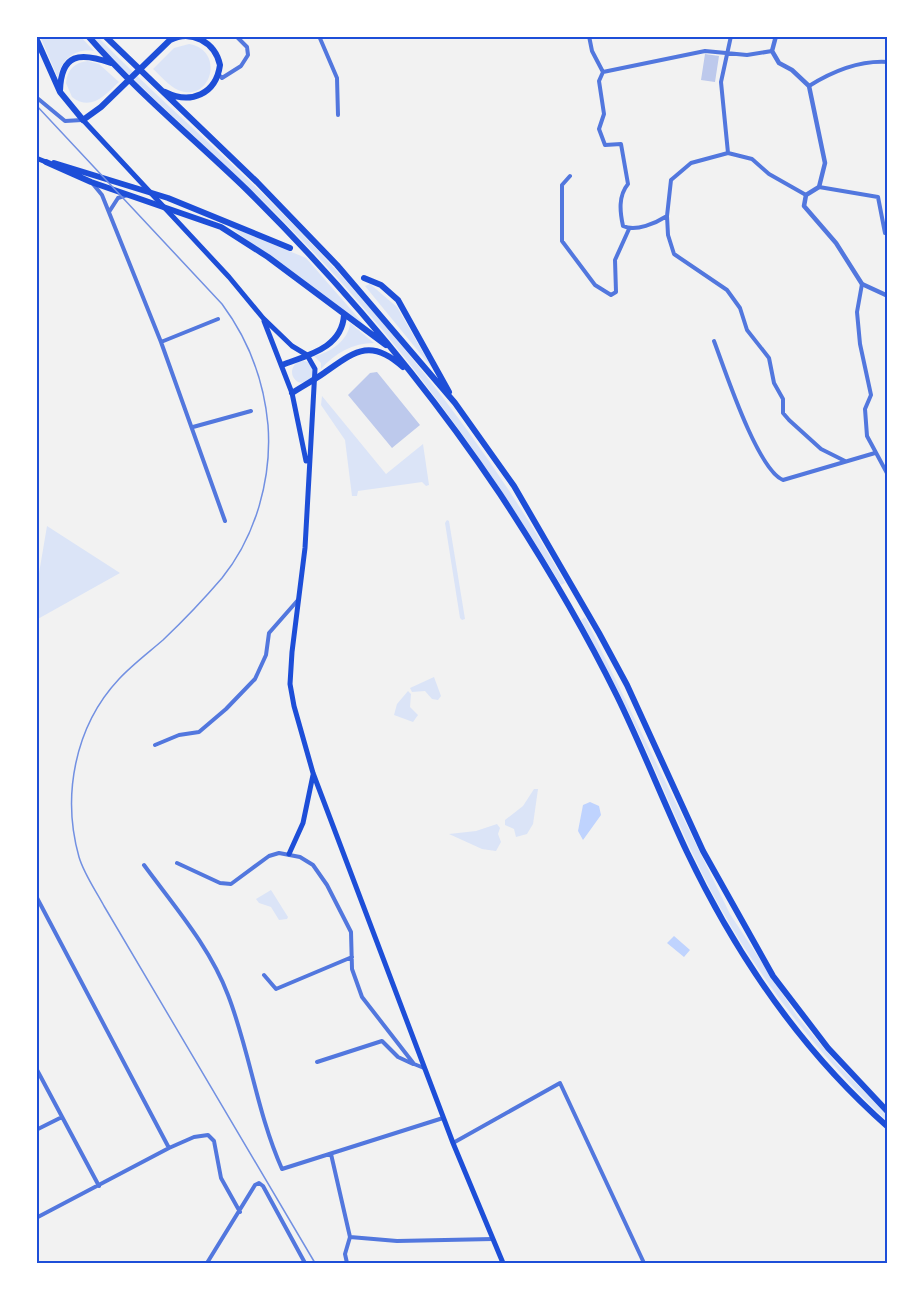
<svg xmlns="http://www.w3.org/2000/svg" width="924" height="1299" font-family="'Sofia Sans Condensed',sans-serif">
	<rect width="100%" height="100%" fill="#f2f2f2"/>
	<!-- green -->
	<path fill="#dbe4f7" d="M40,36h40l14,15c-19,-3 -33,8 -36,27z
		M91,36h6c58,60 122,114 181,173 110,111 211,237 287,374l-4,2c-78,-129 -165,-250 -271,-357 -64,-66 -136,-125 -199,-192z
		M189,44c37,6 22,60 -11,46 -9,-4 -17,-14 -25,-21l21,-21z
		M88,61l11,3 20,18c-14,13 -28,30 -47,15l-6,-14c1,-13 9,-21 22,-22z
		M229,226l77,32 62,71 -121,-89z
		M370,284l27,23 35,61 -67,-82z
		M350,323l24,20c-21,0 -39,10 -53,26v-6l-7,-7c16,-3 35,-16 36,-33z
		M292 372a11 11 0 1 1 22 0a11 11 0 1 1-22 0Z
		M322,396l64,78 37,-30 6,41 -3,1 -4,-4 -64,9 -1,5h-5l-7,-56 -24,-35z
		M447,520l2,1 16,98 -3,1 -2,-2 -15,-95z
		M47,526l73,47 -84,47v-29z
		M585,617l145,297 67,102 41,49 50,51v6c-66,-64 -123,-135 -168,-215 -34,-61 -59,-127 -89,-190 -16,-33 -33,-65 -50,-97z
		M434,677l7,19 -3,4 -6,-1 -7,-8 -13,1 -2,-4z
		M408,691l3,3 -1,13 8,8 -5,7 -19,-7 3,-11z
		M534,789h4l-5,35 -6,10 -11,3 -2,-8 -9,-4v-5l18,-14z
		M497,824l3,4 -2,6 3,8 -5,9 -14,-2 -33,-15 27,-3z
		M271,890l17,27 -1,2 -8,1 -8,-13 -12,-4 -3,-4z"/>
	<!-- water -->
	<path fill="#bfd3fe" d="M590,802l9,4 2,9 -18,25 -5,-9 5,-26z
		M674,936l16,14 -6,7 -17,-14z"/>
	<!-- building -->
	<path fill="#bdc9ec" d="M705,54l14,2 -4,26 -14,-2z
		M377,372l43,53 -28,23 -44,-53 22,-22z"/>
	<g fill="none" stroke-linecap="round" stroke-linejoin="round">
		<!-- minor -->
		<path stroke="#5277de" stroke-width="4" d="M319,36l18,42 1,37
			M589,36l3,15 11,21 102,-21 42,4 25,-4
			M603,72l-4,9 5,33 -5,15 6,16 16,-1 7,40c-10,12 -8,28 -5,42 13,6 33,-3 44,-10l4,-36 20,-17 37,-10 24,6 17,15 37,21
			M219,75l3,3 19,-12 7,-11 -1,-8 -11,-11
			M809,86c24,-15 50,-26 79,-24
			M36,97l29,24 17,-1
			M728,153l-7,-71 10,-46
			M570,176l-8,9v56l33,44 16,10 5,-3 -1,-32 14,-31
			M93,184l9,11 59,147 64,179
			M819,187l59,10 7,36
			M109,212l9,-14 9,-3
			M667,216l1,19 6,19 53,36 13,18 7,22 22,28 5,25 9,16v14l6,7 32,29 24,12
			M862,284l-5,28 3,32 11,51 -6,14 2,27 21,39
			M714,341c11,29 43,128 69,139l92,-27
			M161,342l57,-23
			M193,427l58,-16
			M155,745l24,-10 20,-3 27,-23 29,-30 11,-24 3,-22 29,-33
			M177,863l43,20 11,1 38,-28 10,-3 21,4 13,8 14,20 24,47 1,37 10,28 52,67 10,4
			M144,865c30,41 66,82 84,130 22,57 29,118 54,174l161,-51
			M36,896l133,252
			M264,975l12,14 76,-32
			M317,1062l65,-21 16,16 15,7
			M36,1068l63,118
			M36,1130l26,-13
			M453,1143l107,-60 84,180
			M331,1154l19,83 -5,17 2,9
			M36,1218l133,-70 25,-11 14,-2 6,6 7,37 19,34
			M350,1237l47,4 96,-2
			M207,1263l48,-78 4,-2 4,3 42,77"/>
		<!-- tertiary -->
		<path stroke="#5277de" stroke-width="4.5" d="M776,36l-4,15 7,12 13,7 17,16 16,77 -6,24 -13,8 -2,11 32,37 26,41 26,12"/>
		<!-- primary -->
		<path stroke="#1d4ed8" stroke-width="5" d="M83,120l146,157 34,41 29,28 15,9 8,14 -10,179 -13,104 -2,32 4,22 19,67 140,370 50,120
			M36,158l10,4
			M264,321l28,72 14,68
			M289,854l14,-31 10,-48"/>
		<!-- trunk -->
		<path stroke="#1d4ed8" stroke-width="6" d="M88,36c48,55 105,102 158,153 94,93 180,195 254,305 42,64 83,133 117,202 25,51 46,105 70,156 49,103 116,200 201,275
			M105,36l152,146 80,83 118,138 59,83 85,147 28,52 76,166 70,125 55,72 60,64
			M36,38l24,54 23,28 18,-13 69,-67c21,-11 45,2 50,25 -4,29 -29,40 -55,27
			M60,91c1,-38 20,-39 51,-28
			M46,162l45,20 130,45 47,30 118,88
			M54,163l114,35 122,50
			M364,278l17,7 17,15 51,92
			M282,365c26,-10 60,-17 62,-50
			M292,393c11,-7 22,-13 32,-20 30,-21 46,-36 79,-6"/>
		<!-- rail -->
		<path stroke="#7290e2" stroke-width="1.5" d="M36,105l186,199c26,35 42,77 46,121 4,53 -12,111 -46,153 -18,21 -39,43 -59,62 -15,13 -31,25 -44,39 -45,48 -57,118 -40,178 5,17 17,34 25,49l211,357"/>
	</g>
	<!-- border -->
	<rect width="924" height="1299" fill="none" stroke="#ffffff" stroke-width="75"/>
	<rect x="38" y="38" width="848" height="1224" fill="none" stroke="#1d4ed8" stroke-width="2"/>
</svg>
